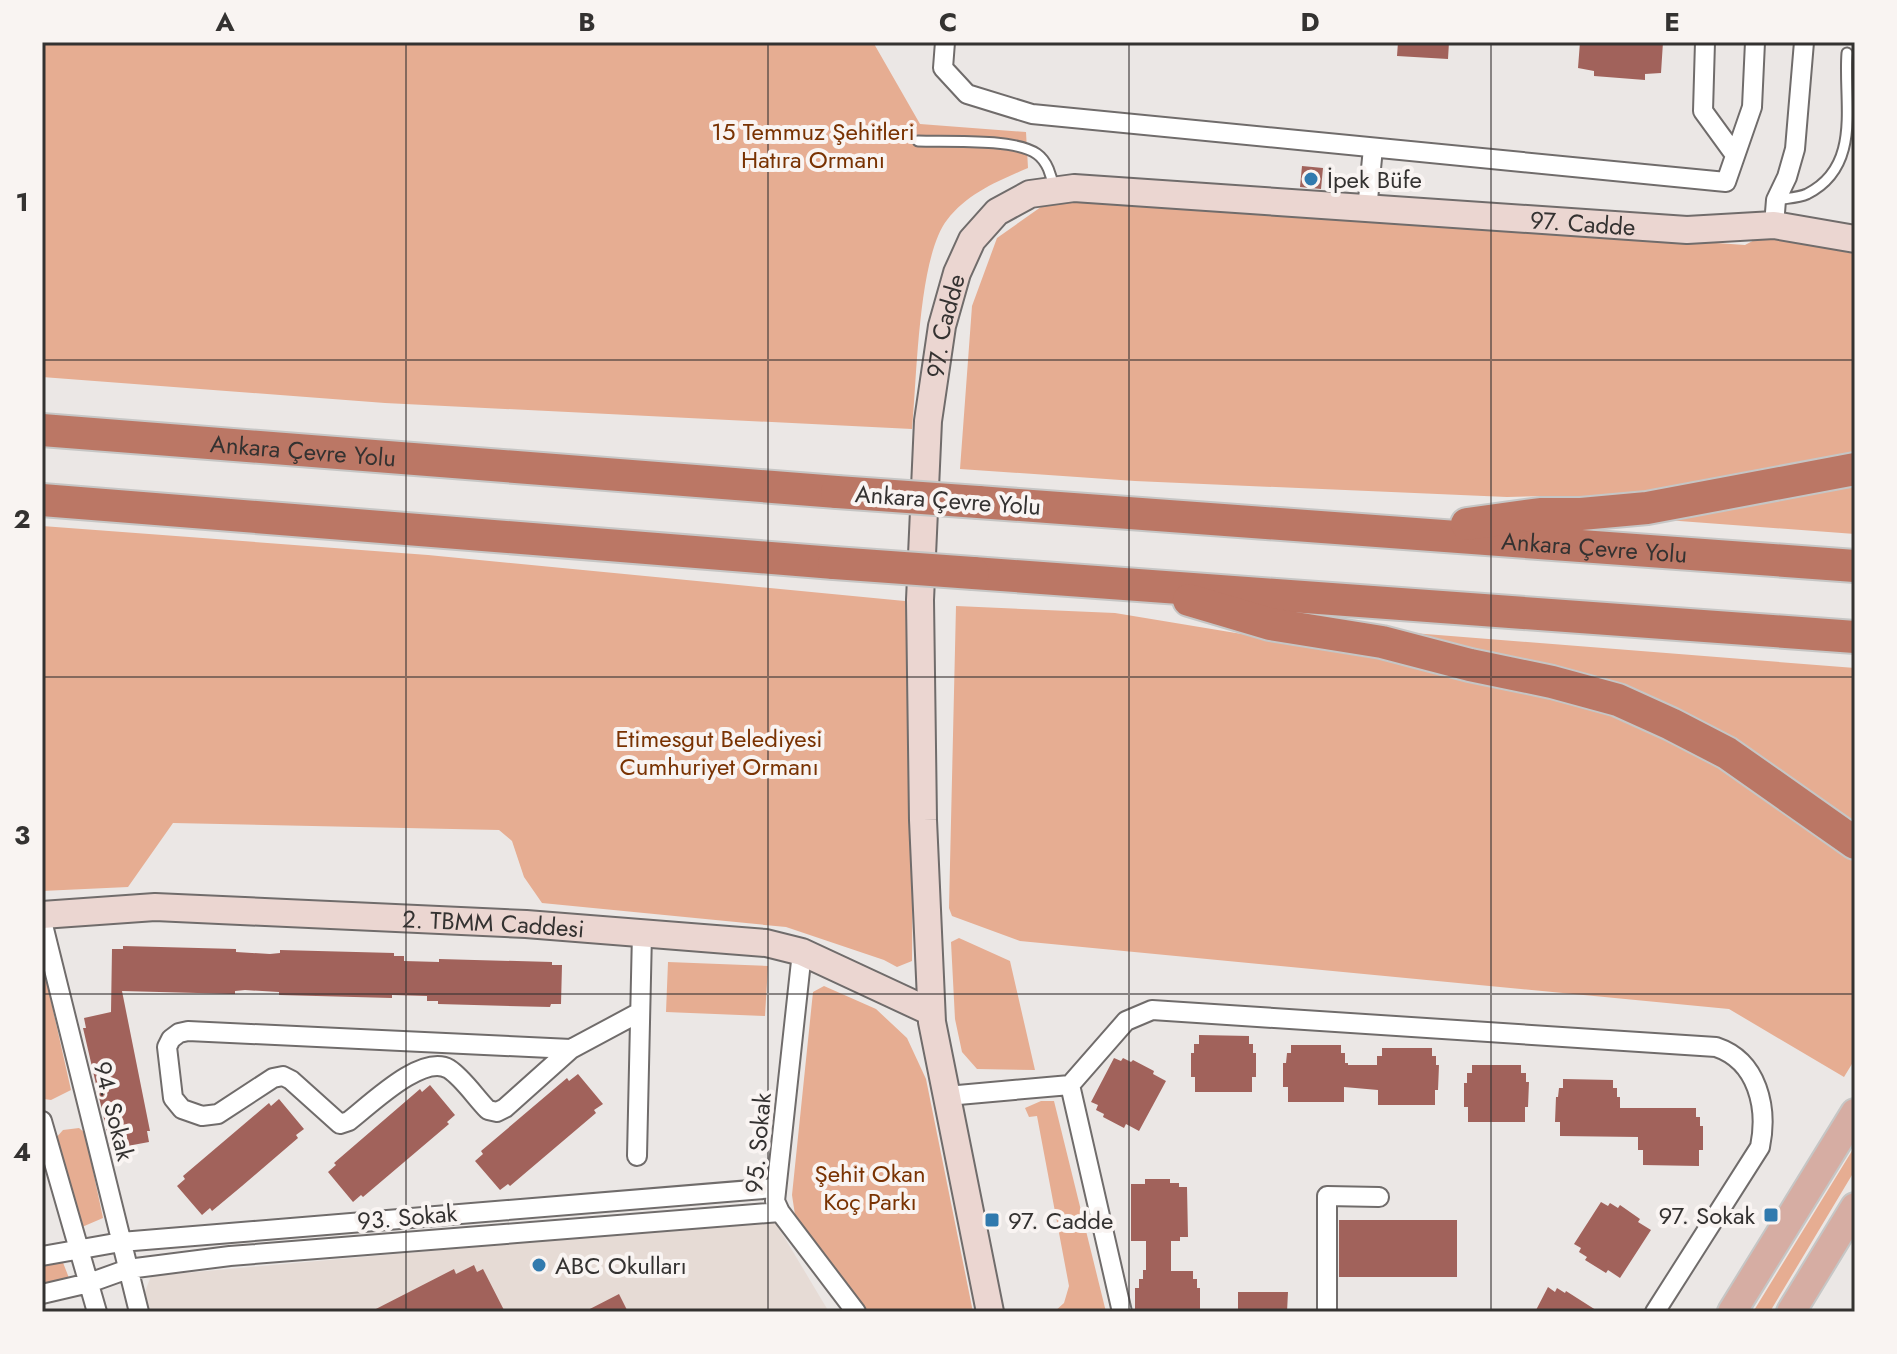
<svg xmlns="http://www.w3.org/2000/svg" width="1897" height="1354" font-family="Jost,sans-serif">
	<rect width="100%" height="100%" fill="#ebe7e5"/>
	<!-- built -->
	<path fill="#e6dbd5" d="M774,1220l55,92h-682l-4,-15 8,-21z"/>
	<!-- green -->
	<path fill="#e6ad92" d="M42,42h831l47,82 106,8 2,36c-30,13 -60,25 -81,52 -29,37 -30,159 -35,209l-527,-26 -343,-26z
		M1120,201l625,44 19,-10 91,19v203l-243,42 -60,-3 -45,1 -372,-16 -175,-12 12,-163 25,-68 51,-36z
		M1855,479v55l-189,-14z
		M42,526l386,29 487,47 -3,359 -15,6 -13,-7 -98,-33 -244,-24 -18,-26 -12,-36 -13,-11 -326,-7 -45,64 -86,4z
		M956,606l159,7 279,46 155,35 98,32 50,25 158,105v203l-11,18 -115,-68 -709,-68 -68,-25 -3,-8z
		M1388,631l467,37v159l-94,-68z
		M959,938l51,23 25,109 -58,-1 -15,-17 -7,-33 -4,-77z
		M42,961l29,129 -20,10 -7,-1 -2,-5z
		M668,962l100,4 -3,50 -99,-4z
		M824,986l52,23 31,29 19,41 47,233h-105l-73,-97 -3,-20 21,-203z
		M1041,1101h13l52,211h-52l10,-9 5,-17 -32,-170 -8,1 -4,-9z
		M79,1128l6,5 18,85 -21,9 -27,-88 8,-9z
		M1855,1146v24l-84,140 -18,2z
		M42,1260h20l7,18 -27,12z"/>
	<!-- building -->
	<path fill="#a1625b" d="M1398,42h51l-1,17 -51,-3z
		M1580,42h83l-2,31 -16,1v6l-51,-4v-5l-16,-3z
		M1302,166l21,2 -2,21 -21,-2z
		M123,946l113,3v3l34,2 10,-1v-3l114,3v3h10v5l35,1v-3l113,3v3h10l-1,39h-10l-1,3 -112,-3v-3h-11v-5l-35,-1v3l-113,-3v-3l-34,-2 -10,1v3l-113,-3 28,140h-3l2,11 -38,7 -28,-121h3l-2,-10 27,-6 1,-63h11z
		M1199,1035l50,1v8h4v9h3v24h-4v15h-57v-15h-4v-24h3v-9h5z
		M1291,1045h50v8h4v10h3v2h29v-9h5v-8h50v8h4v9h3l-1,25h-3v15h-57v-15l-34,-3v15h-56v-15h-5v-24h3l1,-10h4z
		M1114,1058l7,3 2,-3 8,4 2,-2 21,11 -1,3 13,7 -27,50 -13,-7 -2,4 -21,-11 1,-3 -8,-4 2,-5 -7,-3z
		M1472,1065h49v8h5v9h3l-1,25h-3v15h-57v-15h-4v-24h3v-10h5z
		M578,1074l25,30 -9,6 2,3 -86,73 -2,-2 -8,6 -25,-29 8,-7 -2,-3 86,-73 2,3z
		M1563,1079l50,1v8h4v9h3v11h76v9h4v9h3v24h-4v16l-56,-1v-15h-5v-13l-78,-1v-14h-5l1,-25h2l1,-9h4z
		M430,1085l25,30 -8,7 2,2 -86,73 -2,-2 -8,7 -25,-30 8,-7 -2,-2 86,-74 2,3z
		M279,1099l25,30 -8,6 2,3 -56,48 -30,25 -2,-3 -8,7 -25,-29 8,-7 -2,-3 86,-73 2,3z
		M1145,1179h25v4h9v4h8l1,50h-8v4h-9v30h22v8h4v9h3v24h-65v-24h4v-9h4v-9h3v-29h-15v-57h14z
		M1601,1202l7,4 2,-3 8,5 2,-3 20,14 -2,3 13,8 -31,48 -12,-8 -2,3 -21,-13 2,-3 -8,-5 2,-4 -7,-4z
		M1339,1220h118v57h-118z
		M474,1265l3,7 6,-3 22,43h-135l84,-43 2,5z
		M1548,1287l7,5 2,-4 8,5 1,-2 33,21h-64z
		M1238,1292h50l-1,20h-49z
		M619,1294l9,18h-44z"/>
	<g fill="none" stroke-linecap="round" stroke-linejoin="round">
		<!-- lane casing -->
		<g stroke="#706c6b" stroke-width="13">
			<path id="lane" d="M918,141c28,1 97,-3 119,13 10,7 15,22 16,33
				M1776,200c10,-2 22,-2 31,-6 56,-28 36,-93 40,-141"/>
		</g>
		<!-- street casing -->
		<g stroke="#706c6b" stroke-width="22">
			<path id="street" d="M945,42l-2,26 24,26 65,20 694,68 26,-75 3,-65
				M1705,42l-2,69 32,44
				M1367,210l6,-62
				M1774,225l2,-25 11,-23 8,-28 9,-107
				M42,921l97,391
				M802,952l-27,249 5,11 76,100
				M571,1049l-66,59 -8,4 -9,-2c-12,-12 -25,-32 -39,-41 -27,-16 -80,37 -100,52l-9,3 -49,-44 -8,-4 -10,2 -55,36 -16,2 -20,-7 -9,-11 -6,-51 4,-8 8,-6 9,-2 383,18 69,-37
				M1070,1085l52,227
				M947,1096l123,-11 56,-64 26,-11 564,37c42,14 52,61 44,100l-105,165
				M42,1121l55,191
				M637,1156l5,-223
				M42,1256l79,-14 654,-54
				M42,1294l47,-11 39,-14 102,-13 550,-44
				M1327,1312v-116l52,1"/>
		</g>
		<!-- secondary casing -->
		<g stroke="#706c6b" stroke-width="30">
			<g id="secondary">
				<path id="s1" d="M42,915l113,-8 371,17 240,19 36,9 129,60"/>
				<path id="s2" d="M990,1312l-58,-290 -9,-202 -3,-220 8,-179 14,-95 15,-53 15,-33 25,-28 33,-18 44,-6 613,42 87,-5 81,14"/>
			</g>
		</g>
		<!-- primary casing -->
		<g stroke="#c6c6c5" stroke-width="32">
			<path id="primary" d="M1732,1312l123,-199
				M1791,1312l64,-105"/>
		</g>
		<!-- highway casing -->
		<g stroke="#c6c6c5" stroke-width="36">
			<g id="highway">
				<path id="s3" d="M42,430l795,62"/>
				<path d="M42,500l792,63"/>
				<path id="s4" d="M978,502l877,64"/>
				<path d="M1467,524l73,-10h41l66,-6 208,-39"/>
				<path d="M973,573l882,64"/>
				<path d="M1189,600l81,24 112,18 88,23 82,17 66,18 53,24 56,29 128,90"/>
			</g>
		</g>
		<!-- lane -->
		<use href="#lane" stroke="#fff" stroke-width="9"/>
		<!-- street -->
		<use href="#street" stroke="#fff" stroke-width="18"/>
		<!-- secondary -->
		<use href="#secondary" stroke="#ebd6d1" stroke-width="26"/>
		<!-- primary -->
		<use href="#primary" stroke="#d6ada3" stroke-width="28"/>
		<!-- highway -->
		<use href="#highway" stroke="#bb7765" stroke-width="32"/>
		<!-- highway-bridge casing -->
		<g stroke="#c6c6c5" stroke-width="36" stroke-linecap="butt">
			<path id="highway-bridge" d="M837,492l141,10
				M834,563l139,10"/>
		</g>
		<!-- highway-bridge -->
		<use href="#highway-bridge" stroke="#bb7765" stroke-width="32"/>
	</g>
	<!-- grid -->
	<path fill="none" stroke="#343231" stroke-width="2" stroke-opacity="0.55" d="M406,42v1270M768,42v1270M1129,42v1270M1491,42v1270M42,360h1813M42,677h1813M42,994h1813"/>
	<!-- markers -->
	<g fill="#317aae" stroke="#f9f4f2" stroke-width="3">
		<circle cx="1311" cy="179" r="8"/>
		<rect x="1763" y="1207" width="16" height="16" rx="4"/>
		<rect x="984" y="1212" width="16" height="16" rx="4"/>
		<circle cx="539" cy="1265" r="8"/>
	</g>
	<g text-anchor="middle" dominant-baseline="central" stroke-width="8" stroke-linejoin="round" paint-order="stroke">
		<!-- park labels -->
		<g font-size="24" fill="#793202" stroke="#f9f4f2">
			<text x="813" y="131">15 Temmuz Şehitleri<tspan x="813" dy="28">Hatıra Ormanı</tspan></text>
			<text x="719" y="738">Etimesgut Belediyesi<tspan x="719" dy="28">Cumhuriyet Ormanı</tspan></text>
			<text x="870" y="1173">Şehit Okan<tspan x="870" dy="28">Koç Parkı</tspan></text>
		</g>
		<!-- poi labels -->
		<g font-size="24" fill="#343231" stroke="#f9f4f2" text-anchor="start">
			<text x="1327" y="179">İpek Büfe</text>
			<text x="1755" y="1215" text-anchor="end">97. Sokak</text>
			<text x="1008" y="1220">97. Cadde</text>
			<text x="555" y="1265">ABC Okulları</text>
		</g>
		<!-- street labels -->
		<g font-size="24" fill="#343231" stroke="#f9f4f2">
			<text stroke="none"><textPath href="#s2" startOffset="1714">97. Cadde</textPath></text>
			<text stroke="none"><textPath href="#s2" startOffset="994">97. Cadde</textPath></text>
			<text stroke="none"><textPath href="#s3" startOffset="262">Ankara Çevre Yolu</textPath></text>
			<text transform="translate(948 500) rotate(4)">Ankara Çevre Yolu</text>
			<text stroke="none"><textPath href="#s4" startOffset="618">Ankara Çevre Yolu</textPath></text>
			<text stroke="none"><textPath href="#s1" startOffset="452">2. TBMM Caddesi</textPath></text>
			<text transform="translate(114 1111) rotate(76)">94. Sokak</text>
			<text transform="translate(758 1143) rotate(-85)">95. Sokak</text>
			<text transform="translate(407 1217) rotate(-5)">93. Sokak</text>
		</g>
	</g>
	<!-- border -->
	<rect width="1897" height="1354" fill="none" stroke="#f9f4f2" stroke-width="88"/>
	<rect x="44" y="44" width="1809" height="1266" fill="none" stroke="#343231" stroke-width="3"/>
	<g font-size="26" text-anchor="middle" font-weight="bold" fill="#343231">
		<text x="225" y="31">A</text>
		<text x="587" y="31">B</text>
		<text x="948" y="31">C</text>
		<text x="1310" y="31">D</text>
		<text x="1672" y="31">E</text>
		<text x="22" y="211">1</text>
		<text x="22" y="528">2</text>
		<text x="22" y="844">3</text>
		<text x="22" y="1161">4</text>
	</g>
</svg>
